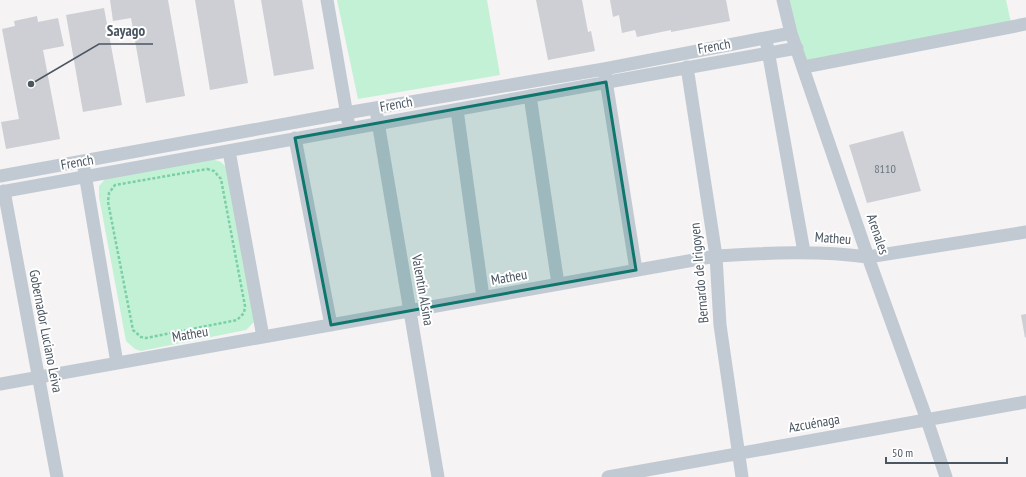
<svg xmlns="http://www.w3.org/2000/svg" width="1026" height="477" font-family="'PT Sans Narrow',sans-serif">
	<rect width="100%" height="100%" fill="#f5f3f3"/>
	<!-- green -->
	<path fill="#c3f1d5" d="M337,0h150l13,75 -142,24z
		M785,0h221l6,27 -208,40z
		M212,159l9,3 8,8 25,152 -8,8 -105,21 -6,-2 -9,-8 -27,-144v-11l8,-9z"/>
	<!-- building -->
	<path fill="#cdcfd5" d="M110,0h58l17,96 -39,7 -15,-85 -18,3z
		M195,0h39l14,83 -38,7z
		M261,0h41l12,69 -40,7z
		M536,0h46l6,32 3,-1 4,20 -47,9z
		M610,0h116l4,21 -59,11v-2l-34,7 -2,-7 -13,3 -3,-18 -6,2z
		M104,8l18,97 -39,7 -17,-97z
		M37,16l1,6 20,-4 6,28 -21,4 17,89 -54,10 -5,-27 18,-3 -17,-90 13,-3 -1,-5z
		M903,131l18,60 -54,12 -18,-58z
		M1026,314v23l-1,1 -4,-23z"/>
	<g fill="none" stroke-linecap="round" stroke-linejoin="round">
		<!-- path -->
		<path stroke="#7ad0a6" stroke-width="2.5" stroke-dasharray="3 2" stroke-linecap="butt" d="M207,169l7,2 7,8 24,127 -1,7 -7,7 -91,18 -5,-1 -8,-7 -25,-128 1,-9 6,-8z"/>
		<!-- street -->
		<path stroke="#c1cad2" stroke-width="13" d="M327,0l21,121
			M783,0l8,33 77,224 59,163 19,57
			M767,45l37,207
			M687,67l29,189 4,69 22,152
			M804,67l222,-43
			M605,74l31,196
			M530,96l28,188
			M457,110l26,187
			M377,116l61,361
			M295,138l36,187
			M229,151l34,186
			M84,168l33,195
			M0,176l346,-63 258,-44 187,-36
			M4,191l53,286
			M0,192l797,-144
			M0,384l716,-128c51,-3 101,-6 152,1l158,-25
			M608,477l418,-75"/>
	</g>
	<!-- marked area -->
	<path fill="#0f766e" fill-opacity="0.2" stroke="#0f766e" stroke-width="3" stroke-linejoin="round" d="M606,82l30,188 -305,55 -36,-187z"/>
	<g text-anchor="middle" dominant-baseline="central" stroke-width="4" stroke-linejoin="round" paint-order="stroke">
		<!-- number labels -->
		<g font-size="12" fill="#6b747e">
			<text x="885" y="168">8110</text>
		</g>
		<!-- street labels -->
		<g font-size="14" fill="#4a5661" stroke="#fff">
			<text transform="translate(714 46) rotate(-10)">French</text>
			<text transform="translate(396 104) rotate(-10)">French</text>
			<text transform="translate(77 162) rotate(-10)">French</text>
			<text transform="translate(878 234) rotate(71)">Arenales</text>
			<text transform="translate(833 238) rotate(4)">Matheu</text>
			<text transform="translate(699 273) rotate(-95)">Bernardo de Irigoyen</text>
			<text transform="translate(509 277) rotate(-10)">Matheu</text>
			<text transform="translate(423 290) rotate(80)">Valentín Alsina</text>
			<text transform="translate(46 331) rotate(79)">Gobernador Luciano Leiva</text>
			<text transform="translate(190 334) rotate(-10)">Matheu</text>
			<text transform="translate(814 423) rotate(-10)">Azcuénaga</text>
		</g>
	</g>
	<!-- callouts -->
	<path fill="none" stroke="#4a5661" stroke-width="1.5" d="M31 84L99 44H153"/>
	<circle fill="#4a5661" stroke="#fff" stroke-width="1.5" cx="31" cy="84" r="4"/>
	<g font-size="15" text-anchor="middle" font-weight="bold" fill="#4a5661" stroke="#fff" stroke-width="4" stroke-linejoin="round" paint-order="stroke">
		<text x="126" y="36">Sayago</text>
	</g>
	<!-- scale -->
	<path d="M886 457v6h121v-6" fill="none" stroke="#4a5661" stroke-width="2"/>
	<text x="892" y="457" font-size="12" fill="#4a5661" stroke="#ffffff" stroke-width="3" paint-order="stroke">50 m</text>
</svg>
